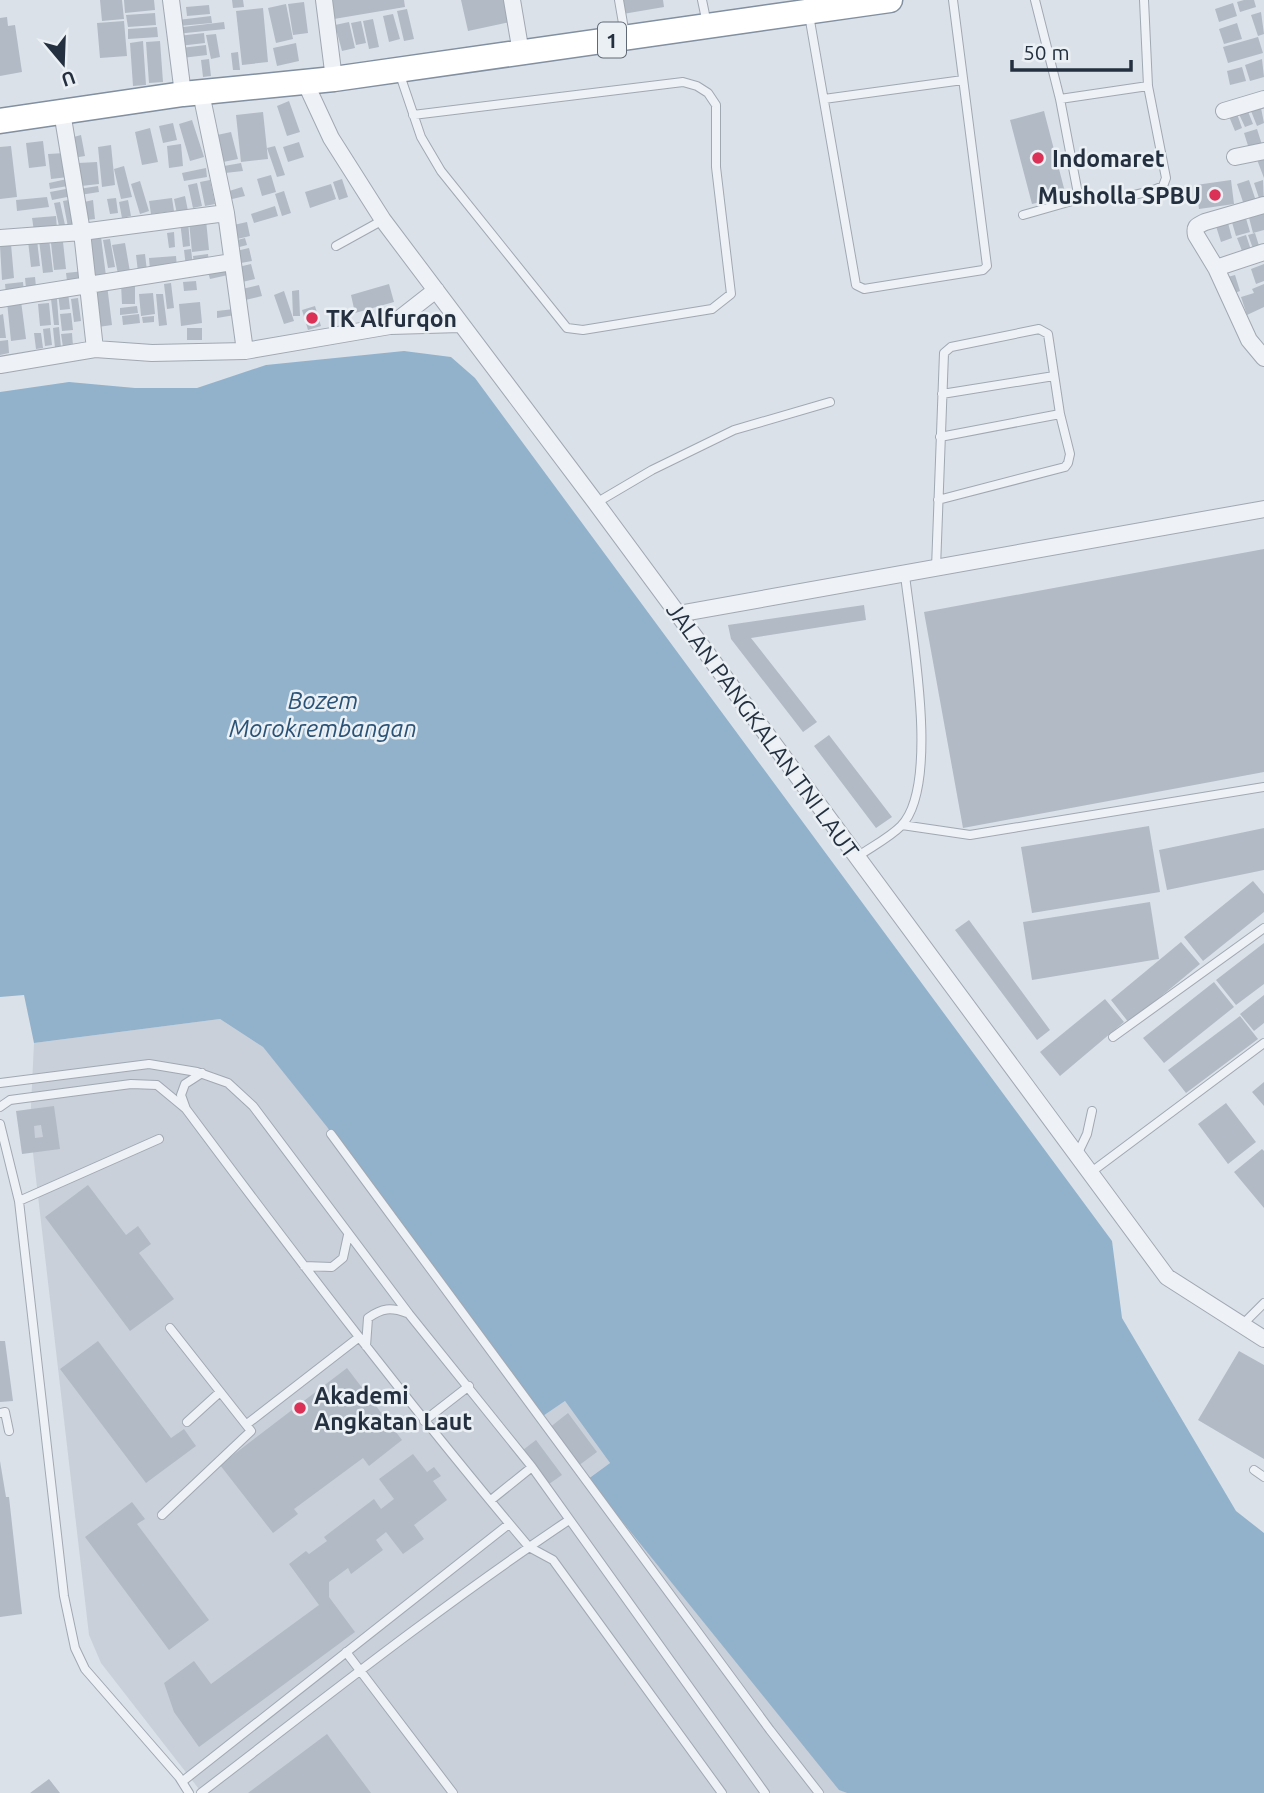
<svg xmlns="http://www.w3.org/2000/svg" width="1264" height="1793" font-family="Ubuntu,sans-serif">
	<rect width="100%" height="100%" fill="#dbe1e8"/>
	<!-- built -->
	<path fill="#c9d0da" d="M220,1019l43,28 64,80 216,289 22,-15 45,62 -21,15 250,311 8,4h-645l-101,-130 -12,-28 -59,-508 4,-84z"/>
	<!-- water -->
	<path fill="#92b2cc" d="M404,351l47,6 24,21 637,863 10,77 114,193 28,22v260h-417l-8,-3 -251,-311 22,-16 -45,-62 -22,15 -216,-289 -64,-80 -43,-28 -186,24 -10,-48 -24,2v-605l69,-10 66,6h62l69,-23z"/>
	<!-- building -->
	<path fill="#b2bac5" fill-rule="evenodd" d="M100,0h22l2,19 -22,2z
		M124,0h30l1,10 -30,3z
		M232,0h11l1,7 -11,1z
		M331,0h73l1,7 -71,12z
		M461,0h45l4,22 -42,9z
		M620,0h43l1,7 -41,7z
		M1244,0h10l2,7 -16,5 -3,-10z
		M304,2l4,31 -15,2 -5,-31z
		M1233,3l4,13 -18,6 -4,-13z
		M286,4l7,35 -17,4 -8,-35z
		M209,5l1,9 -23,2 -1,-9z
		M263,8l5,54 -26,3 -6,-54z
		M407,9l7,30 -10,2 -7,-30z
		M1261,12l3,22 -6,2 -7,-21z
		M155,13l1,12 -28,2 -2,-12z
		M393,14l7,25 -11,3 -6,-26z
		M211,16l1,7 -33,3 -1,-6z
		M7,17l1,9 7,-1 7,47 -22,4v-58z
		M373,19l6,28 -10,2 -6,-28z
		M124,21l3,35 -27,2 -3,-35z
		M361,21l5,22 -10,2 -5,-22z
		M224,22l1,7 -49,5 -1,-6z
		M349,22l6,26 -13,3 -7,-26z
		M1237,23l5,16 -18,5 -5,-15z
		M157,27l1,10 -30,2v-10z
		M204,33l1,10 -26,3 -1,-10z
		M216,34l4,23 -9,2 -5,-24z
		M1258,37l5,16 -35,10 -5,-16z
		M143,41l3,44 -13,1 -3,-43z
		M160,41l3,41 -14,1 -3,-41z
		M296,43l3,18 -22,5 -4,-18z
		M206,45l1,10 -25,3 -1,-10z
		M238,52l2,18h-7l-2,-17z
		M209,59l2,17 -8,1 -2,-17z
		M1262,59l2,18 -14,4 -5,-16z
		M1242,67l4,14 -16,4 -3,-14z
		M289,101l11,31 -13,4 -10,-30z
		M1260,103l4,20 -7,3 -8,-20z
		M1247,109l6,15 -8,3 -7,-15z
		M1044,111l22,85 -34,8 -22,-84z
		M1236,111l6,17 -7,3 -7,-17z
		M263,112l5,47 -27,3 -5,-47z
		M192,120l12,37 -14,4 -11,-37z
		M173,123l4,17 -14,3 -4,-17z
		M150,128l8,34 -16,3 -7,-33z
		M1257,129l6,19 -13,4 -6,-19z
		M231,132l7,27 -15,3 -6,-27z
		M81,135l4,21 -12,2 -3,-20z
		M43,141l3,25 -17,2 -3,-25z
		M299,142l5,15 -16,5 -5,-15z
		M181,144l2,22 -14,2 -2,-22z
		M111,145l4,40 -13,2 -4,-40z
		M11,146l6,51 -17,2v-52z
		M275,146l10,29 -8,2 -10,-29z
		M65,153l3,24 -17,2 -3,-25z
		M1264,155v23l-8,-21z
		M97,162l2,22 -18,2 -3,-23z
		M241,163l2,8 -18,2 -1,-7z
		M124,166l8,31 -11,2 -7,-30z
		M206,168l1,9 -23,4 -2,-8z
		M271,175l5,17 -14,4 -5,-17z
		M67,179l1,7 -18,3 -1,-6z
		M342,179l6,18 -9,3 -6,-18z
		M210,180l5,24 -10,2 -5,-24z
		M1231,180l3,24 -35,5 -3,-24z
		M1249,180l8,24 -12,4 -8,-24z
		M1263,180l1,23 -3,1 -7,-21z
		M140,181l9,30 -9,3 -9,-30z
		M197,183l5,23 -9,2 -5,-23z
		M331,184l5,15 -26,9 -5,-16z
		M98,186l1,6 -19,3 -1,-6z
		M242,187l3,9 -17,4 -2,-8z
		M71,188l1,8 -20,4 -2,-8z
		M284,191l7,22 -9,3 -7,-22z
		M185,196l3,15 -11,3 -3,-15z
		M47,197l2,10 -32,4 -1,-11z
		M116,198l2,15 -8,1 -3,-15z
		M172,198l2,13 -23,3 -2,-13z
		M74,199l4,26 -10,2 -5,-26z
		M93,200l2,19 -8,1 -3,-18z
		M128,200l3,16 -9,2 -3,-16z
		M60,202l5,23 -6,1 -5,-23z
		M275,206l3,10 -24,7 -3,-9z
		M1264,206v24l-11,3 -6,-23z
		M1245,215l5,17 -14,4 -5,-17z
		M56,216l1,13 -23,2 -2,-13z
		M1227,219l5,19 -11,4 -6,-19z
		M188,220l2,26 -7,1 -3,-26z
		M206,220l3,30 -17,2 -3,-30z
		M247,222l3,14 -17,4 -4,-14z
		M174,232l1,15 -6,1 -2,-15z
		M1255,233l6,19 -6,2 -7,-19z
		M1246,235l6,18 -8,3 -7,-18z
		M101,237l5,39 -15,2 -4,-40z
		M245,238l2,7 -15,4 -2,-7z
		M49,239l4,33 -10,1 -4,-33z
		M110,239l5,28 -7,1 -5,-28z
		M37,240l3,26 -9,1 -3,-26z
		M63,242l3,27 -12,1 -3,-27z
		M125,243l5,29 -12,2 -6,-29z
		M11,244l3,34 -12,2 -2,-34z
		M249,248l3,13 -17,3 -3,-12z
		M191,249l2,17 -7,1 -2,-17z
		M145,254l2,17 -9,1 -2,-17z
		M208,254l1,9 -15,1 -1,-8z
		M176,256l1,12 -27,2 -1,-12z
		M251,264l4,15 -17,4 -4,-15z
		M1264,264v17l-8,3 -5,-15z
		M226,268l2,7 -18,4 -2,-7z
		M84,271l1,8 -18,2 -1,-8z
		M1235,275l5,16 -11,4 -5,-17z
		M35,277l1,10 -10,1 -1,-10z
		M196,281l1,9 -13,1 -1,-9z
		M23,282l1,11 -18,1 -1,-10z
		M171,283l3,25 -7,1 -3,-25z
		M121,284h14v20h-13z
		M389,284l5,18 -39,11 -4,-18z
		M1264,284v23l-17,8 -6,-18 13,-4 -2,-4z
		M107,285l5,40 -14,2 -4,-40z
		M259,285l3,11 -21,5 -3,-11z
		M299,290l1,26h-7l-1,-25z
		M284,291l10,30 -10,3 -10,-29z
		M68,292l2,17 -10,1 -2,-17z
		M153,293l2,21 -14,2 -2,-22z
		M156,294h7l4,31 -8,1z
		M78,298l3,23 -7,1 -3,-23z
		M51,299h6l2,26h-5z
		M21,301l5,38 -15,2 -4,-39z
		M200,302l2,21 -21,3 -2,-22z
		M49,303l2,22 -11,1 -2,-22z
		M137,306l1,7 -18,2v-7z
		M315,306l6,20 -13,4 -6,-20z
		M234,309l1,6 -18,3v-7z
		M71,313l2,17 -11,1 -2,-17z
		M3,314l3,24h-6v-23z
		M139,314l1,9 -17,2 -1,-9z
		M154,316v6l-11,1 -1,-6z
		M59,327l2,20 -6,1 -2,-20z
		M50,328l2,17 -7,1 -2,-17z
		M187,328h15v12h-15z
		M34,333h7l2,15 -7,1z
		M72,333l1,13 -10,1 -2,-13z
		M8,340l1,13 -9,2v-14z
		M1264,549v223l-301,56 -39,-216z
		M864,605l2,15 -115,18 66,84 -14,10 -72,-93 -3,-14z
		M829,735l63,82 -16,11 -62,-82z
		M1149,826l11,66 -128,21 -11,-66z
		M1264,828v42l-97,20 -8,-40z
		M1253,881l11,13v18l-61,49 -19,-24z
		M1150,902l9,57 -127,21 -9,-58z
		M969,920l81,110 -13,10 -82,-110z
		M1181,942l19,22 -71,59 -18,-23z
		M1264,943v41l-28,21 -20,-25z
		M1214,982l20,25 -70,56 -21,-25z
		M1264,995v28l-10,8 -14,-17z
		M1105,999l19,23 -64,54 -20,-24z
		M1240,1016l18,23 -72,54 -18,-23z
		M1264,1082v24l-12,-14z
		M1226,1103l30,39 -28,22 -30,-40z
		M54,1106l6,43 -38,5 -6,-43zM41,1125l2,12 -8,1 -1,-12z
		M1262,1149l2,2v57l-30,-36z
		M88,1185l38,50 12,-9 13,18 -12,9 35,46 -44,32 -85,-114z
		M0,1341h5l8,60 -13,1z
		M98,1341l73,97 13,-9 12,17 -50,37 -86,-114z
		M1239,1351l25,14v94l-66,-39z
		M347,1368l55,72 -33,26 -6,-8 -69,51 4,5 -25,19 -53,-68z
		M568,1413l29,39 -19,14 -29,-38z
		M536,1440l26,35 -13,9 -26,-34z
		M413,1454l14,18 7,-5 7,9 -8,5 14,19 -33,25 10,14 -21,15 -17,-22 -10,8 7,10 -32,24 -3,-6 -19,14v15l26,35 -156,115 -25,-35 -10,-29 30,-22 17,23 108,-79 -30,-41 17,-13 3,3 18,-13 -3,-4 50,-38 7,10 13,-10 -15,-20z
		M0,1461l6,36h3l13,117 -22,3z
		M132,1502l13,17 -8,5 72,96 -40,30 -84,-113z
		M327,1734l44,59h-123z
		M49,1779l11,14h-30z"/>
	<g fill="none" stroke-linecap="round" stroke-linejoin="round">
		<!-- service casing -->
		<g stroke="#a0a8b2" stroke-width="10">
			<path id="service" d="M619,0l6,35
				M702,0l5,24
				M809,15l47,270 8,4 119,-19 4,-4 -34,-266
				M399,72l22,65 20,34 126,157 16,2 129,-21 19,-15 -15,-127v-62l-8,-12 -11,-7 -14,-4 -270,33
				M824,99l139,-19
				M1060,99l88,-13
				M1079,199c27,-1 59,-1 84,-13l3,-8 -18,-92 -4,-86
				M1023,215l56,-16 -19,-100 -25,-99
				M336,246l47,-26
				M942,394l112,-18
				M940,437l120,-23
				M596,503l56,-33 82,-40 96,-28
				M936,568l8,-215 7,-6 88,-18 9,5 12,80 10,40 -2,9 -3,4 -127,33
				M902,825l68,10 294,-48
				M857,857c14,-10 32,-19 44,-31 40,-41 10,-196 4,-251
				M1113,1037l151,-109
				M0,1083l149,-19 48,8 31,11 25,23 156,208 123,153 233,326
				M0,1107l10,-7 121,-16 26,1 29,24c111,149 223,296 343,438l24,13 169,233
				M186,1109l-5,-14 4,-11 17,-11
				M0,1124l19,77 45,395 11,52 10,21 94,108 10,16
				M331,1134l439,596 49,63
				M1077,1155l10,-21 5,-23
				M1090,1173l174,-130
				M19,1201l140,-62
				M304,1266l28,1 11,-9 5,-23
				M1242,1325l22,-22
				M366,1346l2,-28c14,-10 23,-11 39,-5
				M0,1413l5,-1 4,19
				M424,1421l45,-35
				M187,1422l33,-30
				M247,1424l111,-86
				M1254,1470l10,7
				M491,1500l41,-33
				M162,1515l89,-84 -81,-103
				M346,1652l107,141
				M183,1781l326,-257
				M201,1793c121,-93 241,-188 368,-273"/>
		</g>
		<!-- minor casing -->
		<g stroke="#a0a8b2" stroke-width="18">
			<path id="minor" d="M171,0l12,94
				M324,0l10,79
				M512,0l9,53
				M305,82l26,56 52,82 213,283 571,774 97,62
				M201,93l25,120 19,138
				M1224,111l40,-12
				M62,112l20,120 13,117
				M1235,157l29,-6
				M1264,205l-59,17c-8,4 -11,4 -9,13l20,33 33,72 15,18
				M0,238l82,-6 144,-19
				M1216,268l48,-16
				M0,299l232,-37
				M390,326l46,-36
				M0,365l95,-16 57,4 93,-2 145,-25 71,-2
				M678,614l586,-105"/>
		</g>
		<!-- trunk casing -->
		<g stroke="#818fa0" stroke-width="27">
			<path id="trunk" d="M0,121l183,-27 151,-15 556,-79"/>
		</g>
		<!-- service -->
		<use href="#service" stroke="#eef1f6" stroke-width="8"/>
		<!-- minor -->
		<use href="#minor" stroke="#eef1f6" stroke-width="16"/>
		<!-- trunk -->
		<use href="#trunk" stroke="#fff" stroke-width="24"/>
	</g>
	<!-- markers -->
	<g fill="#dc3156" stroke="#ebf0f5" stroke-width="2.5">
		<circle cx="1038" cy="158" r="7"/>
		<circle cx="1215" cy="195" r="7"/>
		<circle cx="312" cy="318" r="7"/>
		<circle cx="300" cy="1408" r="7"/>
	</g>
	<g text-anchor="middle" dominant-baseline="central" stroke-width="5" stroke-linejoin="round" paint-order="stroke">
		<!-- shield labels -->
		<rect fill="#ebf0f5" stroke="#606a76" stroke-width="2" x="598" y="22.5" width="28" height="35" rx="5"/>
		<g font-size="21" font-weight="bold" fill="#24303f">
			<text x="612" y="40">1</text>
		</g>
		<!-- poi labels -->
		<g font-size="23" font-weight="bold" fill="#24303f" stroke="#ebf0f5" text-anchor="start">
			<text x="1052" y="158">Indomaret</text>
			<text x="1201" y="195" text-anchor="end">Musholla SPBU</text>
			<text x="326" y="318">TK Alfurqon</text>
			<text x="314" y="1395">Akademi<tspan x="314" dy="26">Angkatan Laut</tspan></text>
		</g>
		<!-- street labels -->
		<g font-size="23" fill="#24303f" stroke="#ebf0f5">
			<text transform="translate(763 730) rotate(54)">JALAN PANGKALAN TNI LAUT</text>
		</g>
		<!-- water labels -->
		<g font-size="24" font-style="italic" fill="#2a5277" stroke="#ebf0f5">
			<text x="323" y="700">Bozem<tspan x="323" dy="28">Morokrembangan</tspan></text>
		</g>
	</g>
	<!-- north arrow -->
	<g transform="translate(63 63) rotate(161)" stroke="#ebf0f5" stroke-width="5" paint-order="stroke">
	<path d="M0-5L12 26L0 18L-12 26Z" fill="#24303f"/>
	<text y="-10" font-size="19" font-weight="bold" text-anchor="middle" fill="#24303f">U</text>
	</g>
	<!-- scale -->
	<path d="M1012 60v10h119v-10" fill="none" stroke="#24303f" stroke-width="3.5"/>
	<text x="1023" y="60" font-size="21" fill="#24303f" stroke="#ebf0f5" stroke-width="5" paint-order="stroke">50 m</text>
</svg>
